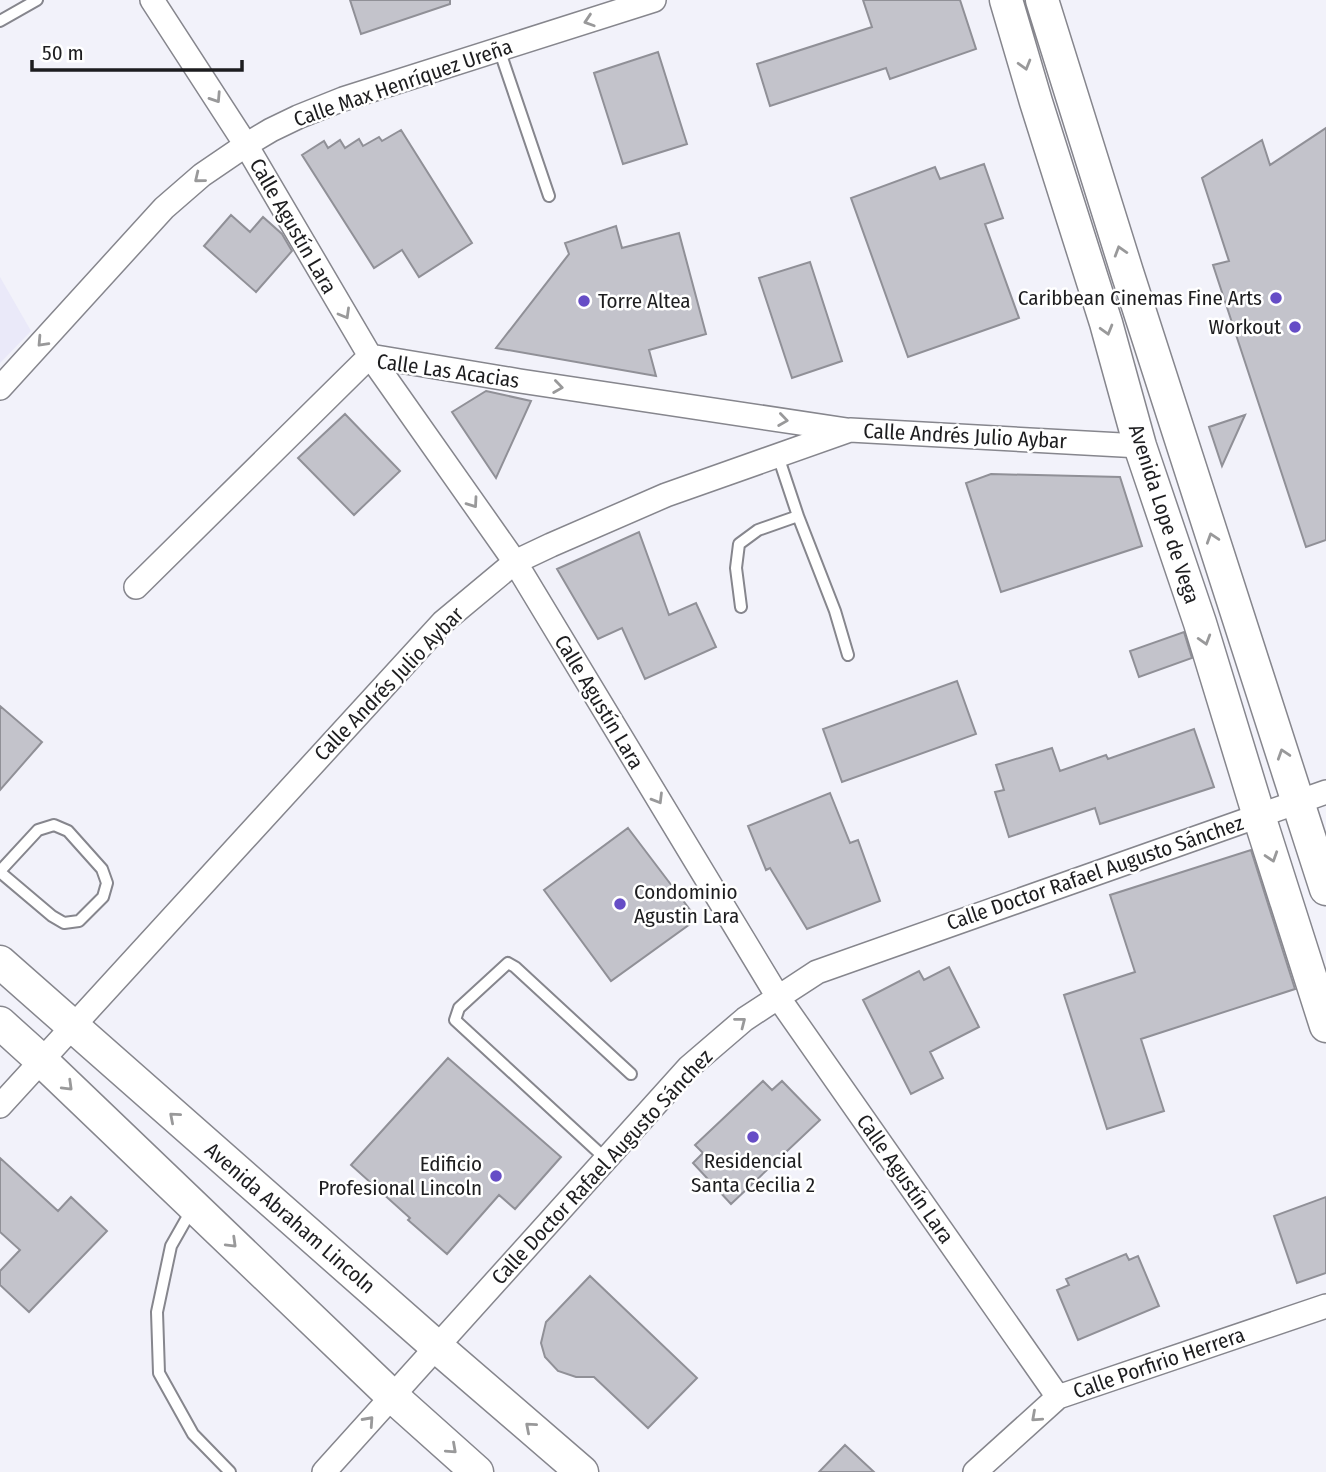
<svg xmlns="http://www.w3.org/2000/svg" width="1326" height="1472" font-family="'Fira Sans Condensed',sans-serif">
	<rect width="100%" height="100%" fill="#f2f2fa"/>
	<!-- built -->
	<path fill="#eae9f9" d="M0,277l31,54 -31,32z"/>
	<!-- building -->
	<path fill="#c3c3cb" stroke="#909097" stroke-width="2" d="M350,0h100v4l-89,30z
		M863,0h97l16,49 -86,30 -4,-11 -116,38 -13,-42 115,-37z
		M658,52l29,92 -64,20 -29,-91z
		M1326,128v412l-20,7 -93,-282 16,-4 -27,-83 60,-38 8,25z
		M401,130l71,113 -53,34 -17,-27 -28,18 -72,-113 22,-14 4,7 12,-8 5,8 14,-9 4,7 16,-9 3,4z
		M984,164l19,54 -18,6 34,94 -111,39 -57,-159 84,-31 5,12z
		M231,215l19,17 13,-15 19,17 10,17 -36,41 -52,-46z
		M616,226l6,22 57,-15 27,101 -57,16 7,26 -160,-28 73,-94 -4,-11z
		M810,262l32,99 -50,17 -33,-100z
		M486,391l45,10 -35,77 -44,-66z
		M345,414l55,57 -46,44 -56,-57z
		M1245,415l-23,51 -13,-39z
		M991,474l129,3 22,69 -141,46 -35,-109z
		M639,532l30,83 27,-12 20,44 -71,32 -23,-51 -24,11 -41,-70z
		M1184,632l8,26 -53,19 -9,-26z
		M957,681l19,53 -134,48 -19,-53z
		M0,706l42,36 -42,48z
		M1194,729l20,58 -114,37 -5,-16 -86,29 -14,-45 9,-2 -8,-25 56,-17 8,23 46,-16 2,4z
		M830,793l20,50 8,-3 22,61 -73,28 -37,-61 -4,2 -18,-44z
		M628,828l69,91 -86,62 -67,-91z
		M1251,850l44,139 -154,50 23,72 -57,18 -43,-134 71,-23 -25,-77z
		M949,967l30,60 -49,25 13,26 -32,16 -48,-94 56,-29 5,9z
		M448,1058l113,99 -46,52 -16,-14 -52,59 -39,-34 2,-2 -59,-53z
		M763,1081l9,9 10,-9 38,39 -89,84 -38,-41 10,-10 -8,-8z
		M0,1158l58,53 13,-14 36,34 -78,81 -29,-27v-14l20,-21 -20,-18z
		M1326,1197v76l-29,10 -23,-67z
		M1126,1254l3,6 9,-4 21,50 -81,34 -21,-50 12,-5 -3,-6z
		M590,1276l107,102 -49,50 -54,-51h-18l-18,-6 -13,-14 -4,-14 5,-21z
		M845,1445l29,27h-55z"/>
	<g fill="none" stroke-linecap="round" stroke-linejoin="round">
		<!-- service casing -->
		<g stroke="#86868d" stroke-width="14">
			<path id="service" d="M0,21l37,-21
				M499,49l50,147
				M798,516l37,95 13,44
				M741,607l-5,-39 3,-24 19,-14 40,-14 -20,-60
				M0,872l52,44 12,7 15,-2 24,-24 4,-14 -5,-14 -34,-38 -14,-6 -16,5 -38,41
				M606,1159l-151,-139 4,-12 49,-45 7,4 116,107
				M192,1209l-21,37 -14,66 2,61 34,61 37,38"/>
		</g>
		<!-- minor casing -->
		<g stroke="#86868d" stroke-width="26">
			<path id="minor" d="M152,0l94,145 124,211 145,206 263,435 280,400
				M0,388l164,-180 38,-33 44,-30 25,-15 27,-13 45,-18 311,-99
				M136,587l234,-231 150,25 327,49
				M0,1106l443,-484 72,-60 36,-17 115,-50 184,-65 290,16
				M324,1472l365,-405 56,-48 72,-47 509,-180
				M975,1472l83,-75 268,-91"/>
		</g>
		<!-- secondary casing -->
		<g stroke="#86868d" stroke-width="35">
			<path id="secondary" d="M1006,0l30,102 70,221 34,123 60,177 59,193 67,210
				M1042,0l85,272 199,617
				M0,962l437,385 145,125
				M0,1023l41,37 351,336 85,76"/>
		</g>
		<!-- service -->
		<use href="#service" stroke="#fff" stroke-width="10"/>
		<!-- minor -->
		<use href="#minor" stroke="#fff" stroke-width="23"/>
		<!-- secondary -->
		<use href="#secondary" stroke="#fff" stroke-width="32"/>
	</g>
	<!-- one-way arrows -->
	<defs><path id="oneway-chevron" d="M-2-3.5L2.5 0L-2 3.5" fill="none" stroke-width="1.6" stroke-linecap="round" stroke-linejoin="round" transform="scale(1.75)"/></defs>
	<g stroke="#99999a">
		<use href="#oneway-chevron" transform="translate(589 21) rotate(162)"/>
		<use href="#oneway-chevron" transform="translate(1025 65) rotate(74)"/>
		<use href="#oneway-chevron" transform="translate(216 98) rotate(57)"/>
		<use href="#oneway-chevron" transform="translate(199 178) rotate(141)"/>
		<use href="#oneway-chevron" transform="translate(1120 251) rotate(-107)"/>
		<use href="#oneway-chevron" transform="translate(345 314) rotate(60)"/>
		<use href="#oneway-chevron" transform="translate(1107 330) rotate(74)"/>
		<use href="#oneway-chevron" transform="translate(42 342) rotate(133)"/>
		<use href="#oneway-chevron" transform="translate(558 387) rotate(8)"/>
		<use href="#oneway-chevron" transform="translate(783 420) rotate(8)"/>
		<use href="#oneway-chevron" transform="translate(473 503) rotate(55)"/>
		<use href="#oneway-chevron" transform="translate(1212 538) rotate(-108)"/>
		<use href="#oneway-chevron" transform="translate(1205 640) rotate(73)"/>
		<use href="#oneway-chevron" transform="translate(1283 754) rotate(-108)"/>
		<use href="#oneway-chevron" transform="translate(658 799) rotate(59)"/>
		<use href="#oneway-chevron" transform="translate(1272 857) rotate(72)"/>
		<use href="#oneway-chevron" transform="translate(741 1022) rotate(-38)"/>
		<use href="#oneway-chevron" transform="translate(68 1086) rotate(44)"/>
		<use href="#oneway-chevron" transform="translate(174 1117) rotate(-139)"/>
		<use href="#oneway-chevron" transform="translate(232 1243) rotate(44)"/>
		<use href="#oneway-chevron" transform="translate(1036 1417) rotate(138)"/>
		<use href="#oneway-chevron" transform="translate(369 1421) rotate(-48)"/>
		<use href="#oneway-chevron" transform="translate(530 1427) rotate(-139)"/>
		<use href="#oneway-chevron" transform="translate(452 1449) rotate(42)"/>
	</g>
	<!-- markers -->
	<g fill="#664dc6" stroke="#fff" stroke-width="2.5">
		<circle cx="1276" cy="298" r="7"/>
		<circle cx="584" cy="301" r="7"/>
		<circle cx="1295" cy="327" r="7"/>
		<circle cx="620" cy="904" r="7"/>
		<circle cx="753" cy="1137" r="7"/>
		<circle cx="496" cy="1176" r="7"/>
	</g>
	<g text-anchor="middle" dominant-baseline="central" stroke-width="5" stroke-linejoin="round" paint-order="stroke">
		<!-- street labels -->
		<g font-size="21" fill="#1d1d1f" stroke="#fff">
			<text transform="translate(403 83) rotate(-19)">Calle Max Henríquez Ureña</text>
			<text transform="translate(293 226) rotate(60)">Calle Agustín Lara</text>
			<text transform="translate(448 371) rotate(8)">Calle Las Acacias</text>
			<text transform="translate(965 436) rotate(3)">Calle Andrés Julio Aybar</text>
			<text transform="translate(1164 514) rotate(72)">Avenida Lope de Vega</text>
			<text transform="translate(389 684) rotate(-46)">Calle Andrés Julio Aybar</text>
			<text transform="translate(599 702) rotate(59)">Calle Agustín Lara</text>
			<text transform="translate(1095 873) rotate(-19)">Calle Doctor Rafael Augusto Sánchez</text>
			<text transform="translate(602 1167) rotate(-47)">Calle Doctor Rafael Augusto Sánchez</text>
			<text transform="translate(905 1179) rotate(55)">Calle Agustín Lara</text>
			<text transform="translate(290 1218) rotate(41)">Avenida Abraham Lincoln</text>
			<text transform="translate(1159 1363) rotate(-19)">Calle Porfirio Herrera</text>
		</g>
		<!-- poi labels -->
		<g font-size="21" fill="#1d1d1f" stroke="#fff" text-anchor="end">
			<text x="1262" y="298">Caribbean Cinemas Fine Arts</text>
			<text x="598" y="301" text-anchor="start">Torre Altea</text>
			<text x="1281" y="327">Workout</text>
			<text x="634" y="892" text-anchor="start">Condominio<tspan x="634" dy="24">Agustin Lara</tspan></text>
			<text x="753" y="1161" text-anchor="middle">Residencial<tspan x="753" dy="24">Santa Cecilia 2</tspan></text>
			<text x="482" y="1164">Edificio<tspan x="482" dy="24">Profesional Lincoln</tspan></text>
		</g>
	</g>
	<!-- scale -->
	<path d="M32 60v10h210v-10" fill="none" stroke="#1d1d1f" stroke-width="3.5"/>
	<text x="42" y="60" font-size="21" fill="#1d1d1f" stroke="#ffffff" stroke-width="5" paint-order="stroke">50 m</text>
</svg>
